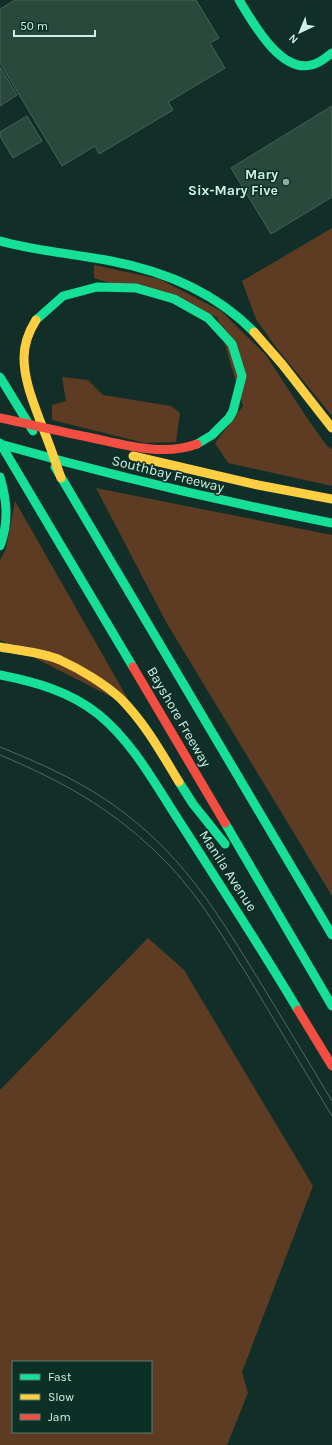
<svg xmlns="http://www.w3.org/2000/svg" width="332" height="1445" font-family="Karla,sans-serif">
	<rect width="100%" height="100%" fill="#112f28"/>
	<!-- green -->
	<path fill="#5d3c23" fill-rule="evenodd" d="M332,228v188l-57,-70 -19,-27 -14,-38z
		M94,265l65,14 62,32 45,44 41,63 20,28 5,3v37l-104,-23 -13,-20 28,-37 -26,-89 -123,-39z
		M62,377l26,3 15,15 68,11 9,7 -4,29 -31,1 -93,-23v-15l14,-4z
		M96,488l236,47v361l-166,-274z
		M15,501l118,207 -133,-68v-80l6,-11z
		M148,938l36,32 129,216 -71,186 6,21 -21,52h-227v-355zM13,1362h138v70h-138z"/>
	<!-- building -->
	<path fill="#28493b" stroke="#4a6057" d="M15,0h181l23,38 -9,5 15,25 -57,34 5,8 -74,44 -4,-8 -33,20 -62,-103v-54z
		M0,67l17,28 -17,11z
		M332,106v91l-61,37 -40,-66z
		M27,116l15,25 -29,17 -13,-22v-4z"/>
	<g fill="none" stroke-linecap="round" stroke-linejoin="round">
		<!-- fast -->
		<path stroke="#16e098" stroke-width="9" d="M239,0c13,21 41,73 72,65 8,-1 14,-7 21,-12
			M0,241c37,10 74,13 111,20 53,10 105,32 143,71
			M36,320l27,-24 34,-9 39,1 38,11 34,19 24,26 10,32 -9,35 -4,7 -17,17 -15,9
			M0,377l33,54
			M0,443l133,224
			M0,444c110,31 220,57 332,79
			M55,467l277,468
			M0,477c7,24 9,45 0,69
			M0,675c35,7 69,16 98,39 37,30 59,74 85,113 39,61 78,121 115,183
			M179,782l14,22 32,40
			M225,823l107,183"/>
		<!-- slow -->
		<path stroke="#ffcf43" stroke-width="9" d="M36,320c-7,11 -12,24 -12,38 0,23 10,46 18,68 7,17 13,34 19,52
			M254,332l28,32 50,64
			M133,456l125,29 74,14
			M0,647c20,4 41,5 60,13 20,9 45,24 61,39 24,24 41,55 58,83"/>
		<!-- jam -->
		<path stroke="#f24e42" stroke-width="9" d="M0,418c29,6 58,13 88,19 34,7 74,20 109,7
			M133,667l92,156
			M298,1010l34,56"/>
		<!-- tram -->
		<path stroke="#586463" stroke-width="1" d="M0,747c45,18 89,38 127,68 60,47 91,99 130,162 25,41 50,82 75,124
			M0,755c60,25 109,52 156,97 37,34 63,79 90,121 29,48 57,96 86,143"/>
	</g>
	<!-- markers -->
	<circle fill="#8daca3" stroke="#0c3026" stroke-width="1.5" cx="286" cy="182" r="4"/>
	<g text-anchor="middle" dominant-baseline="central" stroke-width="3" stroke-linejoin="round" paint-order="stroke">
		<!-- poi labels -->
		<g font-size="14" font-weight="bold" fill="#d0f0e5" stroke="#0c3026" text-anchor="end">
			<text x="278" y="174">Mary<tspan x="278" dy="16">Six-Mary Five</tspan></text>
		</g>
		<!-- street labels -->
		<g font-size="14" fill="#d0f0e5" stroke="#0c3026">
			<text transform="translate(168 474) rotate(14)">Southbay Freeway</text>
			<text transform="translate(179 717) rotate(60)">Bayshore Freeway</text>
			<text transform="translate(228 871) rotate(57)">Manila Avenue</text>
		</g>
	</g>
	<!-- legend -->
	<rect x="12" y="1361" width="140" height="72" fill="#0c3026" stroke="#5a7d72"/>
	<rect x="20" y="1374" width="20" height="6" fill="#16e098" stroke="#5a7d72"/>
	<text x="48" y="1381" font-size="12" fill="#d0f0e5">Fast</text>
	<rect x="20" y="1394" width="20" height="6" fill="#ffcf43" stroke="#5a7d72"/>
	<text x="48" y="1401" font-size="12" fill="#d0f0e5">Slow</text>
	<rect x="20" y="1414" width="20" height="6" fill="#f24e42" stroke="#5a7d72"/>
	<text x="48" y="1421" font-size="12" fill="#d0f0e5">Jam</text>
	<!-- north arrow -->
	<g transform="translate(300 32) rotate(224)" stroke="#0c3026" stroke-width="3" paint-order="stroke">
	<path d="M0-3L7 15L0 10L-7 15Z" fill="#d0f0e5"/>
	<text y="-6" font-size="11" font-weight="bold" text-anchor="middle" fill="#d0f0e5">N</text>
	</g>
	<!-- scale -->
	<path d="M14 30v6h81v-6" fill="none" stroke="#d0f0e5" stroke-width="2"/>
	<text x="20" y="30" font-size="12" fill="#d0f0e5" stroke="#0c3026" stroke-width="3" paint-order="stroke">50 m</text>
</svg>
